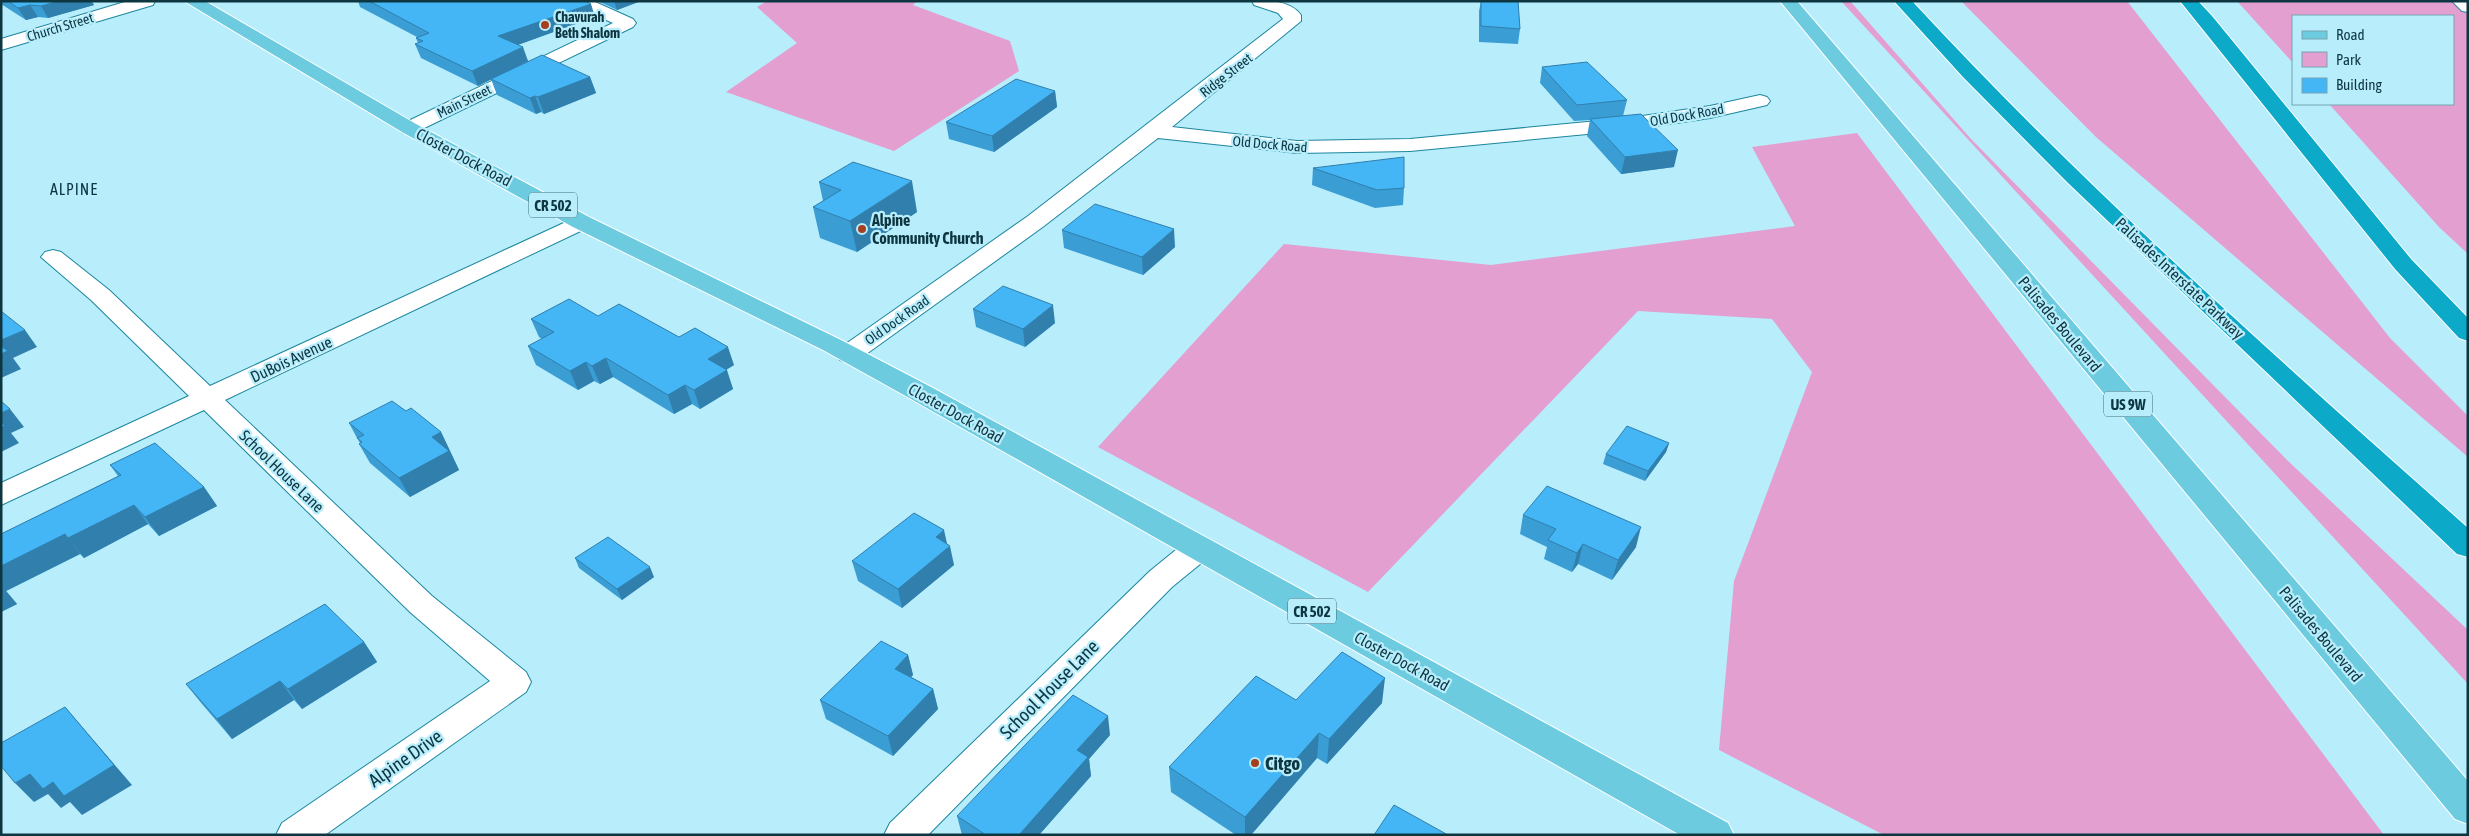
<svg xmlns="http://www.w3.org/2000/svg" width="2469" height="836" font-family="'Asap Condensed',sans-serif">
	<rect width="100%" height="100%" fill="#b8edfc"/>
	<!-- green -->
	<path fill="#e39fcf" d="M767,1h150l-4,4 97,36 9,30 -125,80 -168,-59 71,-49 -40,-36z
		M1841,1h9l121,138 317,322 180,169v54z
		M1961,1h166l263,337 78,78v41l-372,-320z
		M2237,1h231v253l-29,-27 -110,-123h124v-88h-160v47z
		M1857,133l527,702h-500l-165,-85 15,-169 78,-209 -40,-53 -134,-8 -270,281 -270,-145 186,-203 207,21 304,-39 -43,-79z"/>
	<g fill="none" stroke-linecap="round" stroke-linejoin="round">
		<!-- minor casing -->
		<g stroke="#1c869e" stroke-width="2">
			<path id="minor" d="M128,1h27l-2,4 -152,45v-11z
				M570,1h23l40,18 3,4 -3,4 -217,105 -7,2 -7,-2 -3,-4 3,-4 211,-101 -41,-18z
				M1252,1c17,0 38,-1 49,14v6l-129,106 125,14 113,-2 219,-21 81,-12 50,-11 7,2 3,4 -3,4 -57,13 -81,12 -219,21 -113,2 -139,-15 -114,88 -186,134 -9,2 -9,-2 -4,-6 4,-6 188,-132 255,-197 -5,-6 -24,-8z
				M2452,1h16v11l-6,-1z
				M581,215l8,2 3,5 -3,5 -364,173 207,196 94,76 5,10 -5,10 -201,143h-49l6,-12 208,-142 -80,-69 -206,-202 -203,95v-22l188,-87 -98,-96 -50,-43 4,-5 8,-2 8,2 48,38 101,96z
				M1199,537l11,3 4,8 -4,8 -38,31 -244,248h-44l6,-12 260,-252 38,-31z"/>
		</g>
		<!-- primary casing -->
		<g stroke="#fff" stroke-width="2">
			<path id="primary" d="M184,1h21l211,123 173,93 252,123 90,47 797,436 6,12h-54l-769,-436 -88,-49 -250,-123 -171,-95z
				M1780,1h17l671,780v43l-13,-5z"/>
		</g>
		<!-- motorway casing -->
		<g stroke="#fff" stroke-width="2">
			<path id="motorway" d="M1894,1h18c173,187 366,358 556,527v29l-11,-3 -390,-372 -104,-105z
				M2180,1h18l14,15 199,243 57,59v23l-9,-3 -64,-69z"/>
		</g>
		<!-- minor -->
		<use href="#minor" fill="#fff" fill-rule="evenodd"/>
		<!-- primary -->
		<use href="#primary" fill="#6dcbdf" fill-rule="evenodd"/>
		<!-- motorway -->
		<use href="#motorway" fill="#0ca9c9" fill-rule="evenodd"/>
	</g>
	<!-- wall -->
	<path fill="#3a9dd4" d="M1,1h93l-2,1 2,3 -46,13 -10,-1 -12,3 -25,-16z
		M358,1h228l9,16 -77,28 10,16 62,16 6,16 -52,21 -3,-2 -5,2 -39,-19 -6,-16 -13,7 -57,-28 -6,-14 3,-1 -2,-5 1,-1 -57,-30z
		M598,1h43l-24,9z
		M1481,1h37l2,28 -2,15 -39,-2v-31z
		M1542,67l85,33 -4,16 51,51 -53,7 -34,-38 3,-16 -16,1 -34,-38z
		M1055,91l2,16 -63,45 -45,-13 -3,-17z
		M1313,168l91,20 -1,17 -28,3 -63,-23z
		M819,182l98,30 -60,40 -37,-14 -7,-31 10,-6z
		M1062,230l113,17 -32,28 -79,-27z
		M973,309l82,14 -30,24 -49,-20z
		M598,316l81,21 55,28 -8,5 7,19 -33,20 -8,-5 -18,10 -61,-37 -13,7 -6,-3 -16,9 -42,-25 -8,-19 14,-7 -3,-2 -8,-18z
		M406,411l35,21 18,38 -49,27 -40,-34 -11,-19 1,-1 -3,-5 -8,-15z
		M1669,443l-3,9 -21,29 -42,-17 3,-10z
		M110,465l94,22 13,19 -58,30 -11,-12 -64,34 -4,-4 -74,37 11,13 -16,8v-78l117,-58z
		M1523,515l113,32 -24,33 -34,-16 -6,8 -28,-13 3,-12 -27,-13z
		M947,544l7,21 -52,43 -44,-27 -6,-20z
		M575,558l79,19 -32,23 -43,-32z
		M364,642l13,20 -75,47 -8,-9 -62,39 -30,-35 -16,-20z
		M908,655l5,20 -2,2 22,12 5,20 -45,47 -67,-37 -6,-19z
		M1296,700l86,3 -55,61 -10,-6 -66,77h-15l-65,-43 -2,-25z
		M1110,735l-21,24 2,17 -52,59h-77l-5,-19z"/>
	<!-- shaded-wall -->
	<path fill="#307fac" d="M59,1h35l-2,1 2,3 -46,13 -7,-12z
		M614,1h27l-24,9z
		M591,4l4,13 -92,33 -5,-14z
		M30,5l8,12 -12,3 -8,-12z
		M523,47l5,14 -50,25 -6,-15z
		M590,77l6,16 -52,21 -6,-17z
		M1055,91l2,16 -63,45 -2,-16z
		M535,96l6,16 -5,2 -6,-16z
		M1678,150l-4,17 -53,7 4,-17z
		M912,181l5,31 -60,40 -7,-31z
		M1174,229l1,18 -32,28 -1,-18z
		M1053,305l2,18 -30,24 -2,-18z
		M25,330l12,17 -24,11 8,11 -20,9v-38z
		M728,347l6,18 -20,12 -6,-18z
		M606,358l7,19 -13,7 -8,-18z
		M586,362l8,19 -16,9 -8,-19z
		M727,370l6,19 -33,20 -6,-19z
		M685,385l7,19 -18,10 -6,-19z
		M10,409l14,18 -13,6 8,10 -18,9v-39z
		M441,432l18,38 -49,27 -11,-19 33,-41z
		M1669,443l-3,9 -21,29 3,-10z
		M204,487l13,19 -58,30 -14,-19z
		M134,505l14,19 -64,34 -16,-20z
		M1641,527l-5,20 -24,33 6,-20z
		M944,530l4,18 2,-2 4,19 -52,43 -4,-19 38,-52z
		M65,534l15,20 -74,37 11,13 -16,8v-46z
		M1583,544l-5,20 -6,8 5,-19z
		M650,567l4,10 -32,23 -5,-11z
		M364,642l13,20 -75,47 -14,-20z
		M908,655l5,20 -13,13 -5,-19z
		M1385,678l-3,25 -55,61 2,-25z
		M280,681l14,19 -62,39 -15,-20z
		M933,689l5,20 -45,47 -5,-20z
		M65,707l67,78 -50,30 -12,-13 -9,6 -13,-14 -14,8 -19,-19 15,-9 23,8z
		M1108,716l2,19 -21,24 2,17 -52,59h-20l58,-85z
		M1319,733l-2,25 -66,77h-6v-18z"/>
	<!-- building -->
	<path fill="#44b6f6" stroke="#307fac" d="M8,1h51l-18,5 -11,-1 -12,3z
		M369,1h217l5,3 -93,32 25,11 -51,24 -57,-27 8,-3 -7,-3 13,-5z
		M1481,1h37l2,28 -39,-3z
		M542,55l48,22 -52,20 -3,-1 -5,2 -39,-19z
		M1587,62l40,38 -50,5 -35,-38z
		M1016,79l39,12 -63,45 -46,-14z
		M1641,114l37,36 -53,7 -35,-38z
		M1404,157v31l-27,2 -64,-22z
		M853,162l59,19 -62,40 -37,-14 28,-17 -22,-8z
		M1095,204l79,25 -32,28 -80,-27z
		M1003,286l50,19 -30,24 -50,-20z
		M569,299l29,17 21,-12 60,33 16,-9 33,19 -20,12 19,11 -33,20 -9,-5 -17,10 -62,-37 -14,8 -6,-4 -16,9 -42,-25 26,-14 -23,-13z
		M1,311l24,19 -24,10z
		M1,346l7,5 -7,3z
		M1,401l9,8 -9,4z
		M392,401l14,10 5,-3 30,24 -9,5 17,14 -50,27 -40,-34 3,-2 -5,-4 7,-3 -15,-12z
		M1,422l4,4 -4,1z
		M1627,426l42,17 -21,28 -42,-17z
		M155,443l49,44 -59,30 -11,-12 -66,33 -3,-4 -64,32v-32l120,-59 -11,-10z
		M1547,486l94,41 -23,33 -35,-16 -6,9 -29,-13 8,-11 -33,-14z
		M914,513l30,17 -8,7 14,9 -52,43 -46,-28z
		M608,537l42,30 -33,22 -42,-31z
		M325,604l39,38 -76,47 -8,-8 -63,38 -31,-35z
		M881,641l27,14 -13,14 38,20 -45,47 -68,-36z
		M1342,652l43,26 -56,61 -10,-6 -74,84 -76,-50 87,-91 40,24z
		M1073,695l35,21 -31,34 11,7 -69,78h-33l-29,-19z
		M65,707l49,58 -50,31 -11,-14 -10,7 -13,-15 -15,9 -14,-17v-23z
		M1394,805l54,30h-74z"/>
	<!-- markers -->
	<g fill="#a63f1d" stroke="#b8edfc" stroke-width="2">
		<circle cx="545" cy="25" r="5"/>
		<circle cx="862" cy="229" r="5"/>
		<circle cx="1255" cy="763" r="5"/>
	</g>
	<g text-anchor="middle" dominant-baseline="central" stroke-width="4.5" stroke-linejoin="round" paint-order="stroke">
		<!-- far-poi labels -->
		<g font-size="14" font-weight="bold" fill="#0d3641" stroke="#b8edfc" text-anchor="start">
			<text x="555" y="17">Chavurah<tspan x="555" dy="16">Beth Shalom</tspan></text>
		</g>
		<!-- far-street labels -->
		<g font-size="14" fill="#0d3641" stroke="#b8edfc">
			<text transform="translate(60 27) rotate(-17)">Church Street</text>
			<text transform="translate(1226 75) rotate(-38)">Ridge Street</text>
			<text transform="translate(464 101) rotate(-26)">Main Street</text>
			<text transform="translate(1687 115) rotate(-10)">Old Dock Road</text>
			<text transform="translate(1270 144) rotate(5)">Old Dock Road</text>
			<text transform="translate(897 320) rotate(-35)">Old Dock Road</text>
		</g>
		<!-- shield labels -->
		<g fill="#b8edfc" stroke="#406d79" stroke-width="1">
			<rect x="529" y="192.5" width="48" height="25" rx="4"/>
			<rect x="2104" y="391.5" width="48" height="25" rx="4"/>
			<rect x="1288" y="598.5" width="48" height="25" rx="4"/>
		</g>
		<g font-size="15" font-weight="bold" fill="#0d3641">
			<text x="553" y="205">CR 502</text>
			<text x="2128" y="404">US 9W</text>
			<text x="1312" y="611">CR 502</text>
		</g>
		<!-- street labels -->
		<g font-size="16" fill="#0d3641" stroke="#b8edfc">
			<text transform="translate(464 157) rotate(28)">Closter Dock Road</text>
			<text transform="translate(2180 278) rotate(43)">Palisades Interstate Parkway</text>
			<text transform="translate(2060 324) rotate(50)">Palisades Boulevard</text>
			<text transform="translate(291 359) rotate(-25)">DuBois Avenue</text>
			<text transform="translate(956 413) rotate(29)">Closter Dock Road</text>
			<text transform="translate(282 471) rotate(44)">School House Lane</text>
			<text transform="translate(2321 634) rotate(50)">Palisades Boulevard</text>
			<text transform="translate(1402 661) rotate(29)">Closter Dock Road</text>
		</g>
		<!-- far-quarter labels -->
		<g font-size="16" letter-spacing="1" fill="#0d3641" stroke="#b8edfc">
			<text x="74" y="189">ALPINE</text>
		</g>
		<!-- poi labels -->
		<g font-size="16" font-weight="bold" fill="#0d3641" stroke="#b8edfc" text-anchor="start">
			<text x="872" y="220">Alpine<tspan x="872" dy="18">Community Church</tspan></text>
		</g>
		<!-- near-street labels -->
		<g font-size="19" fill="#0d3641" stroke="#b8edfc">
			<text transform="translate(1049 689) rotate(-45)">School House Lane</text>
			<text transform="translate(405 758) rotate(-35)">Alpine Drive</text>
		</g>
		<!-- near-poi labels -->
		<g font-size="19" font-weight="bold" fill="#0d3641" stroke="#b8edfc" text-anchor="start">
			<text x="1265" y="763">Citgo</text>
		</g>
	</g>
	<!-- border -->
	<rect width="2469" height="836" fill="none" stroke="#0d3641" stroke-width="5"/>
	<!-- legend -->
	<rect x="2292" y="15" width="162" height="90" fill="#b8edfc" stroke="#74a4b1"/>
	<rect x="2302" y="31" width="25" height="8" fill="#6dcbdf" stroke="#74a4b1"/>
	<text x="2336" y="40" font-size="15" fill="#0d3641">Road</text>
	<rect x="2302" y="52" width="25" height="15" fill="#e39fcf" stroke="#74a4b1"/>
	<text x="2336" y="65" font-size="15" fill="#0d3641">Park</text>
	<rect x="2302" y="78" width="25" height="15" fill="#44b6f6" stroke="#74a4b1"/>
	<text x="2336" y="90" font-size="15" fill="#0d3641">Building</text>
</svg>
